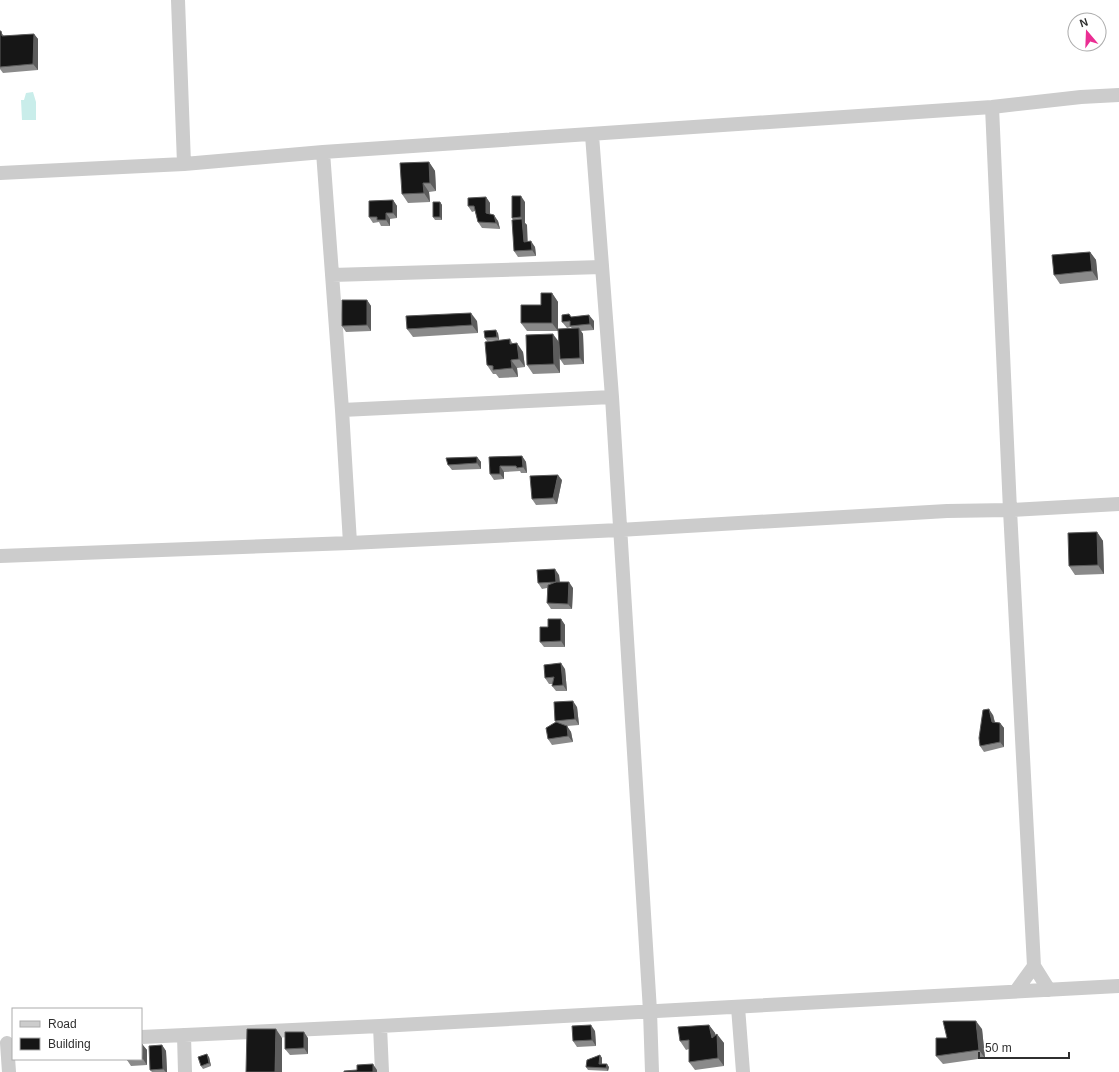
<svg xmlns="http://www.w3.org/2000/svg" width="1119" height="1072" font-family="Helvetica,sans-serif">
	<rect width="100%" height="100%" fill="#fff"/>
	<!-- water -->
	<path fill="#c9edea" d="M33,92l3,10v18h-14l-1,-20h3l2,-7z"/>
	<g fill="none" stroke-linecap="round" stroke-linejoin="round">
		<!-- street -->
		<path stroke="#ccc" stroke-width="14" d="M178,0l6,164
			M992,107l18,403 24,456 15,24
			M592,135l20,262 38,614 2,61
			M323,152l19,258 8,133
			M0,173l184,-9 139,-12 669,-45 89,-10 38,-2
			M332,275l270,-8
			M342,410l270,-13
			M0,556l350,-13 269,-13 328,-19 63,-1 109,-6
			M1016,991l18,-25
			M738,1007l5,65
			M380,1026l2,46
			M184,1035l1,37
			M141,1037l239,-11 739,-40
			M7,1043l2,29"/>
	</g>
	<!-- wall -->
	<path fill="#8a8a8a" d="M0,31l4,5 30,-2 4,5v31l-35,3 -3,-4z
		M429,162l6,9 1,20 -7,1 1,10 -22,1 -6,-9z
		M486,197l4,6v11l8,7 2,8 -18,-1 -4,-6 -3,-11 -3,1 -4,-6z
		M393,200l4,6v12l-7,1v7h-9l-2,-4 -6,1 -4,-6z
		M440,202l2,3v15h-7l-2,-3z
		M525,202v21l2,2v16l8,6 1,9 -18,1 -4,-6 -1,-32 -1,-1z
		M1090,252l6,8 2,20 -38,4 -6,-9z
		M552,293l6,9v27h14l-1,-2 -4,1 -5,-6 9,-5 23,4v9l-13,1 2,3 1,30 -20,1 -4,-6 -2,-28h-31l-6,-8 20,-18z
		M367,300l4,6v25l-25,1 -4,-6z
		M477,321l1,12 -65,4 -6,-8z
		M498,333l1,7 -12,1 -2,-3z
		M510,339l3,5 10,8 2,15 -8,1 1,9 -19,1 -3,-4h-3l-6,-9z
		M559,342l1,31 -27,1 -6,-9z
		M522,456l4,6 1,11h-6l-1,-2 -16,1v7l-10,1 -4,-6 -1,-17z
		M477,457l4,5v7l-29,1 -4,-5z
		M562,480l-5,24 -21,1 -4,-6z
		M1097,532l6,9 1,33 -29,1 -6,-9z
		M559,575l1,7 13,6 -1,21h-21l-4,-6v-15l-5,1 -4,-6z
		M561,619l4,6v22h-21l-4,-5 8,-15z
		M565,669l2,22h-11l-4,-5 1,-2h-4l-4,-6z
		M577,707l2,18 -12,1 4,6 2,10 -21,3 -4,-6 8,-17 -1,-1z
		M993,715l2,7 5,1 4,5v19l-20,5 -4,-6z
		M709,1025l6,8 1,3 8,7v23l-29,4 -6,-8v-13l-3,1 -6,-9z
		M982,1029l3,29 -42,6 -7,-8 11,-18z
		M595,1031l1,15 -19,1 -4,-6z
		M308,1038v16l-18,1 -5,-6z
		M142,1044l5,6v15l-16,1 -4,-6z
		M162,1045l4,6 1,21h-15l-2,-2z
		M600,1055l2,3v6l7,3 -1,4 -20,-1 -2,-3z
		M209,1057l2,9 -8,3 -2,-3z"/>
	<!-- shaded-wall -->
	<path fill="#5c5c5c" d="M34,34l4,5v31l-5,-6z
		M429,162l6,9 1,20 -6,-8z
		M423,183l6,9 1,10 -6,-9z
		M521,196l4,6v21l2,2 1,22 -4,-5 -2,-23 -1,-2z
		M486,197l4,6v16l-4,-6z
		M393,200l4,6v12l-4,-5z
		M440,202l2,3v15l-2,-3z
		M386,213l4,6v7l-4,-6z
		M494,215l4,6 2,8 -4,-6z
		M531,241l4,6 1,9 -4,-6z
		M1090,252l6,8 2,20 -6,-9z
		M552,293l6,9v29l-6,-8z
		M367,300l4,6v25l-4,-6z
		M471,313l6,8 1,12 -6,-8z
		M589,315l5,6v9l-4,-6z
		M579,328l4,6 1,30 -4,-6z
		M496,330l2,3 1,7 -2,-3z
		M553,334l6,8 1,31 -6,-9z
		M517,343l6,9 2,15 -6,-8z
		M511,360l6,8 1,9 -6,-9z
		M522,456l4,6 1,11 -4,-6z
		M477,457l4,5v7l-4,-6z
		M500,466l4,6v7l-4,-5z
		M558,475l4,5 -5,24 -4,-6z
		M1097,532l6,9 1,33 -6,-9z
		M555,569l4,6 1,12 -4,-5z
		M569,582l4,6 -1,21 -4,-5z
		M561,619l4,6v22l-4,-6z
		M561,663l4,6 2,22 -4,-6z
		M573,701l4,6 2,18 -4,-6z
		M989,709l4,6 3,13 -4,-6z
		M1000,723l4,5v19l-4,-5z
		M567,726l4,6 2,10 -5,-6z
		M976,1021l6,8 3,29 -6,-8z
		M591,1025l4,6 1,15 -4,-6z
		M709,1025l6,8 3,13 -1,-12 7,9v23l-6,-8 -6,-20z
		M276,1029l6,9v34h-7z
		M304,1032l4,6v16l-4,-6z
		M142,1044l5,6v15l-4,-6z
		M162,1045l4,6 1,21h-1l-3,-3z
		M207,1054l2,3 2,9 -2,-3z
		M600,1055l2,3v9l-3,-3z
		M373,1064l4,6v2h-4z
		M607,1064l2,3 -1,4 -2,-3z"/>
	<!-- building -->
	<path fill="#161616" stroke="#5c5c5c" d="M0,31h1l1,5 32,-2 -1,30 -33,3z
		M429,162l1,21h-7l1,10 -22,1 -2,-31z
		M512,196h9v21l-9,1z
		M486,197v16l8,2 2,8 -18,-1 -4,-16h-6v-8z
		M393,200v13h-7v7h-9v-3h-8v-16z
		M433,202h7v15h-7z
		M522,219l2,23 7,-1 1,9 -18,1 -2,-31z
		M1090,252l2,19 -38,4 -2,-20z
		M541,293h11v30h-31v-18h20z
		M342,300h25v25l-25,1z
		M471,313l1,12 -65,4 -1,-13z
		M569,314l2,3 18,-2 1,9 -20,2v-5l-8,1v-7z
		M579,328l1,30 -20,1 -2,-30z
		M496,330l1,7 -12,1 -1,-7z
		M553,334l1,30 -27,1 -1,-30z
		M510,339v5l7,-1 2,16 -8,1 1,8 -19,2v-4l-6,-1 -2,-23z
		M522,456l1,11 -6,1 -1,-2h-16v8h-10l-1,-17z
		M477,457v6l-29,2 -2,-7z
		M558,475l-5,23 -21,1 -2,-23z
		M1097,532l1,33 -29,1 -1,-33z
		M555,569l1,13h13l-1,22 -21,-1 1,-18 8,-3 -18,1 -1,-13z
		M548,619h13v22l-21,1v-15h8z
		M561,663l2,22 -11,1 2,-9 -9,1 -1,-13z
		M573,701l2,18 -20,2 -1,-19z
		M989,709l3,13 8,1v19l-20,4 -1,-8 4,-28z
		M556,722l11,4 1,10 -20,3 -2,-11z
		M943,1021h33l3,29 -43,6v-18h11z
		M591,1025l1,15 -19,1 -1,-15z
		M709,1025l3,13 5,-4 1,24 -29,4v-22l-9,1 -2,-14z
		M247,1029h29l-1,43h-29z
		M285,1032h19v16l-19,1z
		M141,1044h1l1,15 -16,1v-1h14z
		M162,1045l1,24 -13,1 -1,-24z
		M207,1054l2,9 -8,3 -3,-9z
		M600,1055l-1,9h8l-1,4 -20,-1 1,-7z
		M373,1064v8h-29v-1l13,-1v-5z"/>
	<!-- legend -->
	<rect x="12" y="1008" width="130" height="52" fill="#ffffff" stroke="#acacac"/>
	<rect x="20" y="1021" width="20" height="6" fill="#cccccc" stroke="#acacac"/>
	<text x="48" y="1028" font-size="12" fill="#2f2f2f">Road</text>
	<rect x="20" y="1038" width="20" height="12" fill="#161616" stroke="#acacac"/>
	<text x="48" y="1048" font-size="12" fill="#2f2f2f">Building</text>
	<!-- north arrow -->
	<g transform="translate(1087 32) rotate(341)"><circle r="19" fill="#ffffff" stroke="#acacac"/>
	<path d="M0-3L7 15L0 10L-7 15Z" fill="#ea2e93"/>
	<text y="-6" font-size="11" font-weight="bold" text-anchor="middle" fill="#2f2f2f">N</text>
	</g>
	<!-- scale -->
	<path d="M979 1052v6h90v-6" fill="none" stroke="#2f2f2f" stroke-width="2"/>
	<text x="985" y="1052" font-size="12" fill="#2f2f2f" stroke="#ffffff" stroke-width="3" paint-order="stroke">50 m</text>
</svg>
